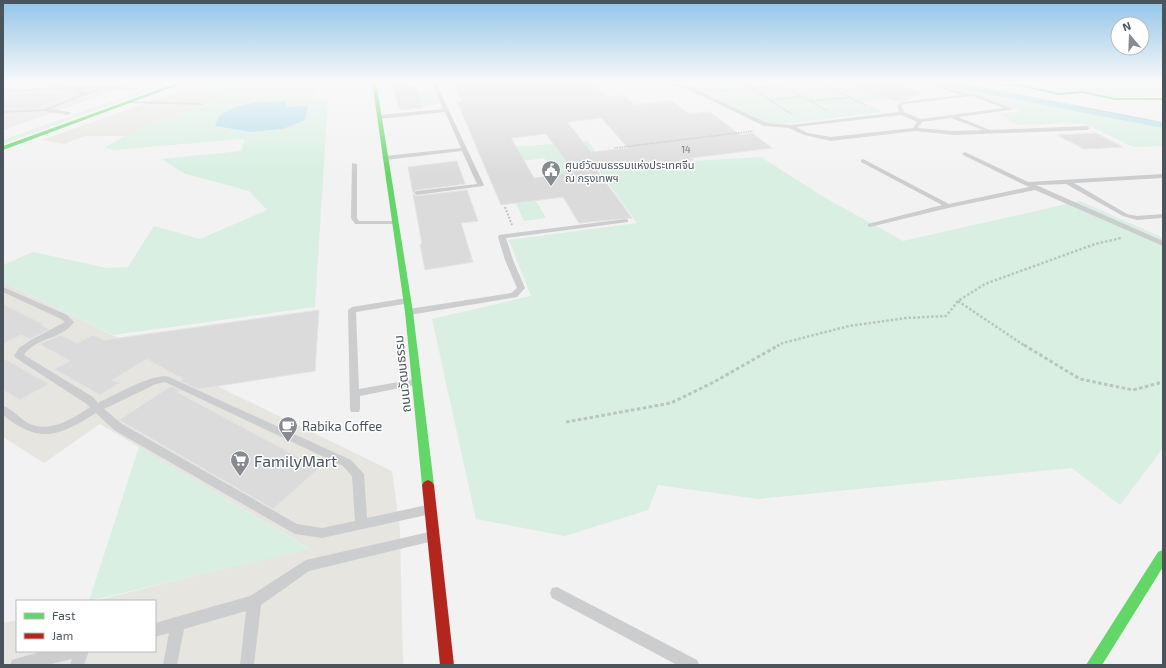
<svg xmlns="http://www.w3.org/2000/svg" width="1166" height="668" font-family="'Exo 2','Noto Sans Thai',sans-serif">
	<rect width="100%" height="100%" fill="#f2f2f2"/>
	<!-- commercial -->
	<path fill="#e6e5e0" d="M3,81h126l-11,4h14l-129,45z
		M190,87l26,3 -1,4h13l-34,16 -35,11 -32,15h-42l-21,8 -22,-4z
		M3,282l389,189 8,58 3,136h-400v-42l14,-3v31h138v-50h-61l215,-53 -209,-124 -56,39 -41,-26z"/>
	<!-- green -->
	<path fill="#d8efe2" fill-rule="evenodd" d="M168,81h9l-174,63v-4z
		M204,81h115l-8,19 17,-1 -13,208 -202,28 -110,-53v-17l30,-13 74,16 21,-1 26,-41 46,13 67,-29 -18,-19 -66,-18 -21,-14 79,-8 4,-11 -3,-1 -129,11 -8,-2c26,-19 58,-27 88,-38 12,-4 23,-10 34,-15l-12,-1 1,-4 -26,-3zM285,101l2,6 -4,22 -32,3 -36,-6z
		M695,81h150l32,15 8,1 6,2 -28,3 19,10 -108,13 -7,-2 -64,-31 -30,-9z
		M1027,81h136v14l-47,3 -60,-9z
		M934,83l229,44v19l-29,1 -52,-24 -65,2 -17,-11 23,-3z
		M435,91l5,13 -18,2 -7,-14z
		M588,141l18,25 155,-9 61,39 81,45 177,-40 83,37v210l-43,57 -48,-37 -314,31 -100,-14 -10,25 -83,26 -89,-17 -44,-200 99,-23 -22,-56 128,-17 -39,-54 -38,13 -16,-24 -22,3h-40l-5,-11z
		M536,201l10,17 -22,3 -8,-18z
		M139,447l171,102 -221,52z"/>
	<!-- water -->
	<path fill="#b0ddea" d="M285,101l2,6 21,-1 -3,14 -22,9 -32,3 -36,-6c1,-3 3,-9 6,-11 18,-13 42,-13 64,-14z"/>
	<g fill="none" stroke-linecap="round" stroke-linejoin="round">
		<!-- canal -->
		<path fill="#b0ddea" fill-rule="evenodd" d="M931,81h19l213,41v6l-227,-44z"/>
	</g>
	<!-- building -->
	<path fill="#dbdbdc" stroke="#e3e4e5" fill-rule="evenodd" d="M392,81h18l2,6 4,-1 7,22 -24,2z
		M451,81h139l17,16 17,-2 11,10 35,-5 19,14 21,-2 30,23 12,-2 20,15 -81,10 3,2 -27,3 -3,-2 -68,8 36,49 -53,5 -16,-26 -62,8 -44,-104h5zM602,118l4,5 22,25 -37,4 -24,-30zM546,134l29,39 -41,5 -23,-40z
		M845,81h49l28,12 -15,7 -13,1 -9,-4 -8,-1z
		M37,92l34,4 -36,12h-32v-10l17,-5z
		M1096,133l27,14 -39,2 -27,-14z
		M457,161l8,23 -48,6 -4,3 -5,-26z
		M467,190l11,31 -17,2 12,39 -48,8 -5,-26h2l-9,-50 4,2z
		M3,304l40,20 -2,1 8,4 -19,10 -9,-4 -18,9z
		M319,310l-4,61 -116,18 -19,-8 3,-2 -36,-20 -35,21 8,3 -20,12 -46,-26 16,-8 -31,-17 22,-9 16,8 16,-8 11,5z
		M3,358l46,26 -29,16 -17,-10z
		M171,386l11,5 -5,1 142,76 -46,41 -154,-89z"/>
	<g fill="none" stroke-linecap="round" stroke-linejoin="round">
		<!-- path-far3 -->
		<path stroke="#bac5c2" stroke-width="1.5" stroke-dasharray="1.5 1" stroke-linecap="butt" d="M740,81l53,34
			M773,81l55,30
			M817,81l49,25
			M709,85l39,-4
			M722,91l59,-6
			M769,100l31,-3
			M811,101l42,-4
			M1075,106l78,15
			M614,148l140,-17"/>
		<!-- path-far2 -->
		<path stroke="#bac5c2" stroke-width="2" stroke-dasharray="2 1.5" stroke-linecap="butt" d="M505,207l7,18"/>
		<!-- path-far1 -->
		<path stroke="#bac5c2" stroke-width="2.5" stroke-dasharray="2.5 2" stroke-linecap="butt" d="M958,301l67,45
			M777,346l6,-3 66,-17 57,-8 40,-2 12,-15 27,-17 110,-40 26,-6"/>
		<!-- path -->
		<path stroke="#bac5c2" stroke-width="3" stroke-dasharray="3.5 2.5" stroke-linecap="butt" d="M1024,345l56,34 53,11 30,-8
			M566,422l105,-19 43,-21 65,-37"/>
		<!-- lane -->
		<path fill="#cccdcf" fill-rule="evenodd" d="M431,81h4l49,104 -1,1 -66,9 -3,-2 3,-2 60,-7 -15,-33 -77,9 -3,-2 3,-2 76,-8 -16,-36 -65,7 -3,-2 3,-2 63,-6z
			M658,81h7l26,6 76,36 24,2 108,-13 -2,-6 4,-4 62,-7 -37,-11 -2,2 -17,-5h16l45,13h6l38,14v2h-2l-52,7 32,13 97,-4 3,2 -3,2 -133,5 -39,-4 -84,10 -27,-6 -15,-7 -25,-2 -77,-37zM972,96l32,12 -83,11 -17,-7 -2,-6 2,-2zM901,115l16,7 -4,6 -82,9 -23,-4 -12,-6zM951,118l32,12 -29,1 -36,-3 4,-6z
			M88,86l48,2 2,1 -2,1 -35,-1 -51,20 20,3v2l-2,1 -24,-4 -41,2v-2l41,-2 36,-15 -7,-3 4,-2 -74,3v-2zM94,88l1,1 -8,3 -8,-1z
			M129,101l72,2 2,1 -2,1 -74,-2v-1z
			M965,152l63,30 135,-8v4l-89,5 53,31 10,2 26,-2v4l-26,2 -14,-4 -57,-32 -30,1 127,56v5l-128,-56 -87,18 -78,19 -2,-1v-2l74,-19 -81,-43v-2l2,-1 86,45 80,-17 -66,-32 -1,-1z
			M352,163l5,1v54l2,3h36l3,2 -1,1h-42l-4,-6z
			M626,219l2,1v2l-122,16 7,22 12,28 -8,9 -108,18 -4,-3 4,-3 102,-16 6,-5 -12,-28 -7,-23 1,-2z
			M3,287l64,28 7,7c-11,17 -38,15 -50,33l69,42 5,6c16,-7 56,-31 71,-26l182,83 13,14 3,44 60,-13 4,1 2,4 -2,4 -109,24 -27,-4 -181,-104 -18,-17c-37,23 -56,32 -93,2v-9c9,3 16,11 23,16 22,13 46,-3 64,-15l-5,-4 -69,-45 -2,-2 5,-8 12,-8 34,-18 -4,-3 -58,-27zM165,382l178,84 9,10 3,45 -33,7 -25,-4 -175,-100 -18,-15 52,-25z
			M407,298l4,3 -1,2 -54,9 3,77 56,-10 3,1 2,2 -2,2 -3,1 -55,11v13l-1,3h-8l-1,-3 -2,-99 4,-3z
			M429,532l4,1 2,4 -2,4 -4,1 -120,29 -48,34 -7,60h-14l6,-54 -62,18 -7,36h-14l6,-32 -14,4v-14l95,-27 56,-36z
			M557,587l140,73 2,5h-22l-125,-67 -2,-5 2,-5z
			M43,651h46l-5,14h-14l2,-6 -25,6h-37l2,-5z"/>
		<!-- fast -->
		<path fill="#63d668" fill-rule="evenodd" d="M183,81h6l-186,69v-4z
			M372,81h4l37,231 21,173 -2,3 -4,2 -4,-2 -2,-3 -17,-173z
			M1015,83l44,10 23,-2 33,7h48v2h-48l-33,-7 -23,2 -44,-10 -12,1 -2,-1z
			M1163,550v17l-61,98h-16l72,-113z"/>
		<!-- jam -->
		<path fill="#b3261e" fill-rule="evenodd" d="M428,480l4,2 2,3 20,180h-14l-18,-180 2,-3z"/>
		<!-- path-bridge -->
		<path stroke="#bac5c2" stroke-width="1.5" stroke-dasharray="1.5 1" stroke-linecap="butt" d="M165,81l25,3"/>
	</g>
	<!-- sky -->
	<linearGradient id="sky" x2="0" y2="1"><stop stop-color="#91c4e9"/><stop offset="0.47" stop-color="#f9f9f9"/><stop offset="1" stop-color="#f9f9f9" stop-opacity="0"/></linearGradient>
	<rect width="1166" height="174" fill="url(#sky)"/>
	<!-- icons -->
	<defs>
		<g id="civic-pin" transform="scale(1)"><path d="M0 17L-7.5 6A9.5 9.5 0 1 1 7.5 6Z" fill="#858b91" stroke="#fff"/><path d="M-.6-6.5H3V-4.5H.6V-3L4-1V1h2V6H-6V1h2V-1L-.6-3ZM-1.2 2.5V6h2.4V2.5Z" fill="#fff"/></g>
		<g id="cafe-pin" transform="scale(1)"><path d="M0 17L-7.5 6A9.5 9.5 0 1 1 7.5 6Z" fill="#858b91" stroke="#fff"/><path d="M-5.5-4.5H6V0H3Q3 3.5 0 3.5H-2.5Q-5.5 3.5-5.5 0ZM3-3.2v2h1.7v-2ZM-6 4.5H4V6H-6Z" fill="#fff"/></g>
		<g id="supermarket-pin" transform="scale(1)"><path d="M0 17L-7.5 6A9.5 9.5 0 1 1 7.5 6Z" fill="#858b91" stroke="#fff"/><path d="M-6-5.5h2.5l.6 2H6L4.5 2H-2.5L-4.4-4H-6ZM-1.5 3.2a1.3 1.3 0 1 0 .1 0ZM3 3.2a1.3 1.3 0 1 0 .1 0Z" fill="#fff"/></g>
	</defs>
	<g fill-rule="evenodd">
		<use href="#civic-pin" x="551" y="170"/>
		<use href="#cafe-pin" x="288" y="426"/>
		<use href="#supermarket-pin" x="240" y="460"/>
	</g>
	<g text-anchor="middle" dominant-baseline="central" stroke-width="3" stroke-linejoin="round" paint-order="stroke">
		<!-- far-number labels -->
		<g font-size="9" fill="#6f767e">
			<text x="686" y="149">14</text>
		</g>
		<!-- far-poi labels -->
		<g font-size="11" fill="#4a545d" stroke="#fff" text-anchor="start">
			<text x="565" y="164">ศูนย์วัฒนธรรมแห่งประเทศจีน<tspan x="565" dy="13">ณ กรุงเทพฯ</tspan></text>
		</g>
		<!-- street labels -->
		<g font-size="13" fill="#4a545d" stroke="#fff">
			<text transform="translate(402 374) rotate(-96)">ถนนวัฒนธรรม</text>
		</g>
		<!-- poi labels -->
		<g font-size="13" fill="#4a545d" stroke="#fff" text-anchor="start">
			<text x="302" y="426">Rabika Coffee</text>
		</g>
		<!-- near-poi labels -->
		<g font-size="16" fill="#4a545d" stroke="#fff" text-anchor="start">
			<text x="254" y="460">FamilyMart</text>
		</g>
	</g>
	<!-- border -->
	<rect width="1166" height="668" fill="none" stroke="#4a545d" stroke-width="8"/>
	<!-- legend -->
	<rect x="16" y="600" width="140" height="52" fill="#ffffff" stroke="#b7bbbe"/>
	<rect x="24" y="613" width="20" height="6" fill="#63d668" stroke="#b7bbbe"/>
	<text x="52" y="620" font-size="12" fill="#4a545d">Fast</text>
	<rect x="24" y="633" width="20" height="6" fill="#b3261e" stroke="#b7bbbe"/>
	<text x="52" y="640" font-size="12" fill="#4a545d">Jam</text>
	<!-- north arrow -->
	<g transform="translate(1130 36) rotate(341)"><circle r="19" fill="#ffffff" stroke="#b7bbbe"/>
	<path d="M0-3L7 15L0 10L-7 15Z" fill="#858b91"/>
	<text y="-6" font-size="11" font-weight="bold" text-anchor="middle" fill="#4a545d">N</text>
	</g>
</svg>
